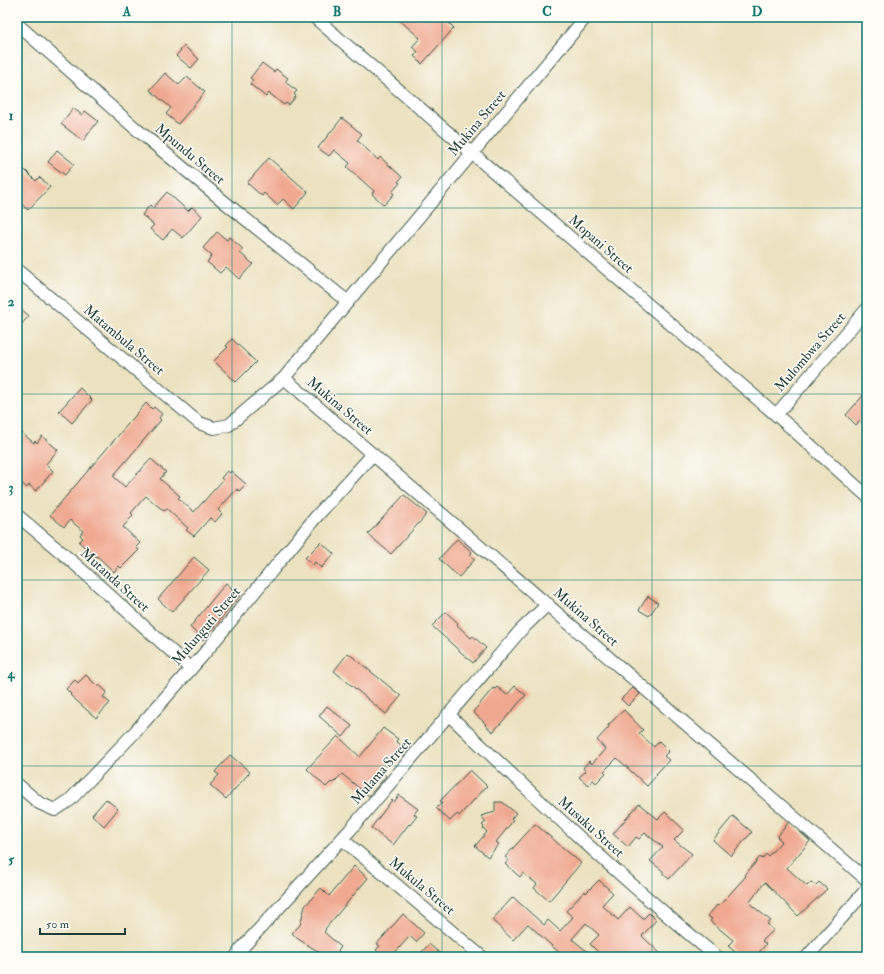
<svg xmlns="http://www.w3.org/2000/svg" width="884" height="974" font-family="'IM FELL Double Pica',serif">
	<rect width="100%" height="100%" fill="#fdfcf7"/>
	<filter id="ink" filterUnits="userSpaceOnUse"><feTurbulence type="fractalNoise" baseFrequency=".025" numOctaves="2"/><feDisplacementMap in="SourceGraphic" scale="8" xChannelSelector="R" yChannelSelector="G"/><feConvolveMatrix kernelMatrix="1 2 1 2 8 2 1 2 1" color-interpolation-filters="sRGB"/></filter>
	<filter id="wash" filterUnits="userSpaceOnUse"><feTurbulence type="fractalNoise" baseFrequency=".012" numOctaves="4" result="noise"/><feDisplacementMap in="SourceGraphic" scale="16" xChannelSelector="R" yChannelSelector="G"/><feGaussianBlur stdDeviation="0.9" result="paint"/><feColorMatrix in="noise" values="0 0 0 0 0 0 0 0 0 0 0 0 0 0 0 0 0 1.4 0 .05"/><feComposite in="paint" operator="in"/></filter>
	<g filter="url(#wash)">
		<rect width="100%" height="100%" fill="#ece2c1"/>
		<g id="blocks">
			<!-- building -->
			<path fill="#f0a991" d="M396,17h47l11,11 -32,36 -8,-8 4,-4 -6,-5 8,-9z
				M184,46l15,13 -8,9 -15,-12z
				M262,63l12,9 2,-3 12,9 -3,4 12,9 -3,3 2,2 -7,9 -3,-2 -2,2 -15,-12 -3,4 -16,-13 3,-4 -3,-2z
				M165,73l14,12 8,-8 18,15 -27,32 -12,-10 5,-6 -21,-18z
				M73,108l9,7 3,-4 13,10 -15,20 -22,-17z
				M342,118l20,16 -5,6 21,20 2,-3 22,20 -4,5 2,1 -8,9 2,2 -10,11 -12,-11 2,-3 -27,-24 3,-4 -16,-13 -5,6 -11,-8z
				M57,150l17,14 -9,11 -17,-13z
				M269,158l39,34 -14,17 -11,-10 -6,6 -13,-12 -2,3 -15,-13z
				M25,170l11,11 3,-4 11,10 -22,23 -11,-10v-22z
				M167,192l21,19 4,-4 10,9 -19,22 -11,-9 -9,11 -13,-11 4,-4 -12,-10 8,-10 3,3z
				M217,232l10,8 2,-3 14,12 -3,4 13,11 -14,15 -13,-12 -6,6 -13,-11 5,-6 -9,-8z
				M17,305l12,11 -12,13z
				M232,339l24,23 -20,20 -22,-21 14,-14 -2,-1z
				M80,388l12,12 -20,23 -13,-12z
				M867,391v37l-7,-7 -4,4 -10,-10z
				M146,403l6,6 2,-2 8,7 -3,4 2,2 -48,56 12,11 26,-28 15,13 -6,7 20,17 -2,2 16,14 29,-32 -2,-2 6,-7 3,2 1,-2 15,13 -7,7 -2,-2 -19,21 4,4 -7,8 -5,-4 -16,18 -8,-6 2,-2 -21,-19 -3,2 -18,-15 -15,17 2,2 -10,12 17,16 -4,4 3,3 -18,18 -2,-2 -5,6 -17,-16 -1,1 -17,-15 4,-4 -3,-3 3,-4 -13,-11 -6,7 -14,-12z
				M17,429l17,14 1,-2 2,2 5,-7 16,14 -12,14 7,7 -17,20 -7,-6 -2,3 -10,-9z
				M404,495l23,19 -36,40 -23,-20z
				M457,539l15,13 -2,3 5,4 -16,18 -20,-18z
				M321,542l13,12 -13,14 -6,-6 -2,3 -8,-7z
				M194,557l15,13 -37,42 -14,-13z
				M226,583l14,13 -37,44 -13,-13z
				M648,596l10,7 -9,13 -10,-6z
				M446,612l12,11 -1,2 14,13 2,-2 13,12 -13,15 -41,-37z
				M348,653l53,43 -15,18 -52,-43z
				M86,675l12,12 1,-2 8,7 -4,5 7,6 -14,15 -26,-23 1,-1 -5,-5 9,-9 3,3z
				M515,686l11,9 -33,37 -8,-7 1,-1 -13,-12 20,-24 2,1 2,-2 10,8z
				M633,688l7,6 -12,12 -7,-7z
				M327,706l25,20 -9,11 -24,-21z
				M624,710l19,20 -4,3 15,14 5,-6 10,10 -5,5 5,4 -13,14 1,1 -10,11 -30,-28 -13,13 2,2 -10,10 -3,-3 -5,5 -9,-8 7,-6 -3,-3 6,-7 3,3 13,-15 -8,-9 12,-13 -1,-2z
				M383,728l15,11 -2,2 6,5 -20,26 4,4 -17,20 -27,-22 -9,9 -2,-1 -5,5 -19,-18 31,-33 22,21z
				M230,755l20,17 -24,27 -16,-14 9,-10 -4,-3z
				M470,770l17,16 -28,30 -2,-2 -7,7 -14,-13 6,-5 -2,-2z
				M399,795l19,14 -4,5 3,2 -7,9 -1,-1 -16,21 -22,-17 21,-28 2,2z
				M106,799l12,10 -14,17 -12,-11z
				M495,802h7l14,11 -5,6 2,2 -17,21 3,2 -11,13 -13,-11 12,-14 -4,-4 1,-1 -2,-2 4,-3 -5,-6 14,-4z
				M639,804l19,15 7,-7 19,18 -10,10 18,14 -23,25 -6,-5v-3l-13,-10 13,-14 -18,-14 -6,6 -3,-2 -8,10 -15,-13z
				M733,816l19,16 -21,24 -18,-16z
				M789,822l21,19 -23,27 20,18 4,-4 5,3 3,-3 8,7 -29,27 -33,-34 -16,21 22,18 -4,3 7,6 -12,11 4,3 -10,12 -3,-3 -4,4h-8l-13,-11 5,-6 -23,-19 2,-2 -4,-3 9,-11 2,1 27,-30 -1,-1 15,-18 2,2 4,-5 2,2 14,-15 -5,-4z
				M535,824l46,39 -32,38 -15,-13 3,-4 -14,-11 -3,4 -15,-13 4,-4 -4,-3z
				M354,866l14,12 -43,51h1l-2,3 17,15 -3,4 6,6h-29l4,-5 -21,-13 -6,-6 8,-8 5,-19 16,-18 8,8z
				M599,880l14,13 -11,12 16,15 12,-13 13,12 6,-6 7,7 -14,16 22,21h-61l-13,-13 9,-9 -13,-12 -14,16 22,18h-30l-36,-33 -15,16 -21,-20 21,-23 31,28 4,-5 12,11 13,-14 -7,-6 19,-20 1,2z
				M403,914l21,19 -8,9 -6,-6 -19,21h-7l-8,-7 4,-4 -3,-2z
				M429,944l15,13h-27z"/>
		</g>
	</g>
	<g filter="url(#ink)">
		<use href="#blocks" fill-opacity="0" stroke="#3e5649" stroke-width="1"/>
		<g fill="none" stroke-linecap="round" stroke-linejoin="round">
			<!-- minor casing -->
			<g stroke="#3e5649" stroke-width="14">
				<path id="minor" d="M314,17l475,409 78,70
					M17,24l118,104 87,72 126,102
					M17,270l182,153 15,5 15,-3 55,-47 302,-361
					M284,378l583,502
					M776,415l91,-106
					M17,515l58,49 116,105
					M448,714c88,84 176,167 269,243
					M17,784l22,19 16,7 15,-10 65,-68 68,-77 112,-137 58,-64
					M342,839l140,118
					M236,957l5,-8 109,-119 170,-199 28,-27
					M807,957l60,-68"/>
			</g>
			<!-- minor -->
			<use href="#minor" stroke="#fff" stroke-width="12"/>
		</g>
	</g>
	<!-- grid -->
	<path fill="none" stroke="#0f766e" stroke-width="1" stroke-opacity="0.55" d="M232,17v940M442,17v940M652,17v940M17,208h850M17,394h850M17,580h850M17,766h850"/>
	<g text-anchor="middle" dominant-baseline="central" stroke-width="3" stroke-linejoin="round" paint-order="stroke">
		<!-- street labels -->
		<g font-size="14" fill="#1f3d34" stroke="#fdfcf7">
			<text transform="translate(477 123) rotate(-50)">Mukina Street</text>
			<text transform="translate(190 154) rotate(40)">Mpundu Street</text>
			<text transform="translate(601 244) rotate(41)">Mopani Street</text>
			<text transform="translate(124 340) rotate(40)">Matambula Street</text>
			<text transform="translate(810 352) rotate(-49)">Mulombwa Street</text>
			<text transform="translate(340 406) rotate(40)">Mukina Street</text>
			<text transform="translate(115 580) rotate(42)">Mutanda Street</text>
			<text transform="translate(586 617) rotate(41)">Mukina Street</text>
			<text transform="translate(206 626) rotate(-50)">Mulunguti Street</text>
			<text transform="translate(381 771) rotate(-49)">Mulama Street</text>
			<text transform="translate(591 827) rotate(42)">Musuku Street</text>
			<text transform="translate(422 886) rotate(40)">Mukula Street</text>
		</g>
	</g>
	<!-- margin -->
	<rect width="884" height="974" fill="none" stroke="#fdfcf7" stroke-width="44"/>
	<!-- scale -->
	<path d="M40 928v6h85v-6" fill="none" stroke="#1f3d34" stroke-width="2"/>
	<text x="46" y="928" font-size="12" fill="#1f3d34" stroke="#fdfcf7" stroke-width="3" paint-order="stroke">50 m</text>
	<rect x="22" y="22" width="840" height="930" fill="none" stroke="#0f766e" stroke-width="1.5"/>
	<g font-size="13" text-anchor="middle" font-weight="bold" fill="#0f766e">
		<text x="127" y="16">A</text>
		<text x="337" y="16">B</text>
		<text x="547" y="16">C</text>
		<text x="757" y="16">D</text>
		<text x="11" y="120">1</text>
		<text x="11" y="306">2</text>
		<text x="11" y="492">3</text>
		<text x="11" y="678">4</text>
		<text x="11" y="864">5</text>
	</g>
</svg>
